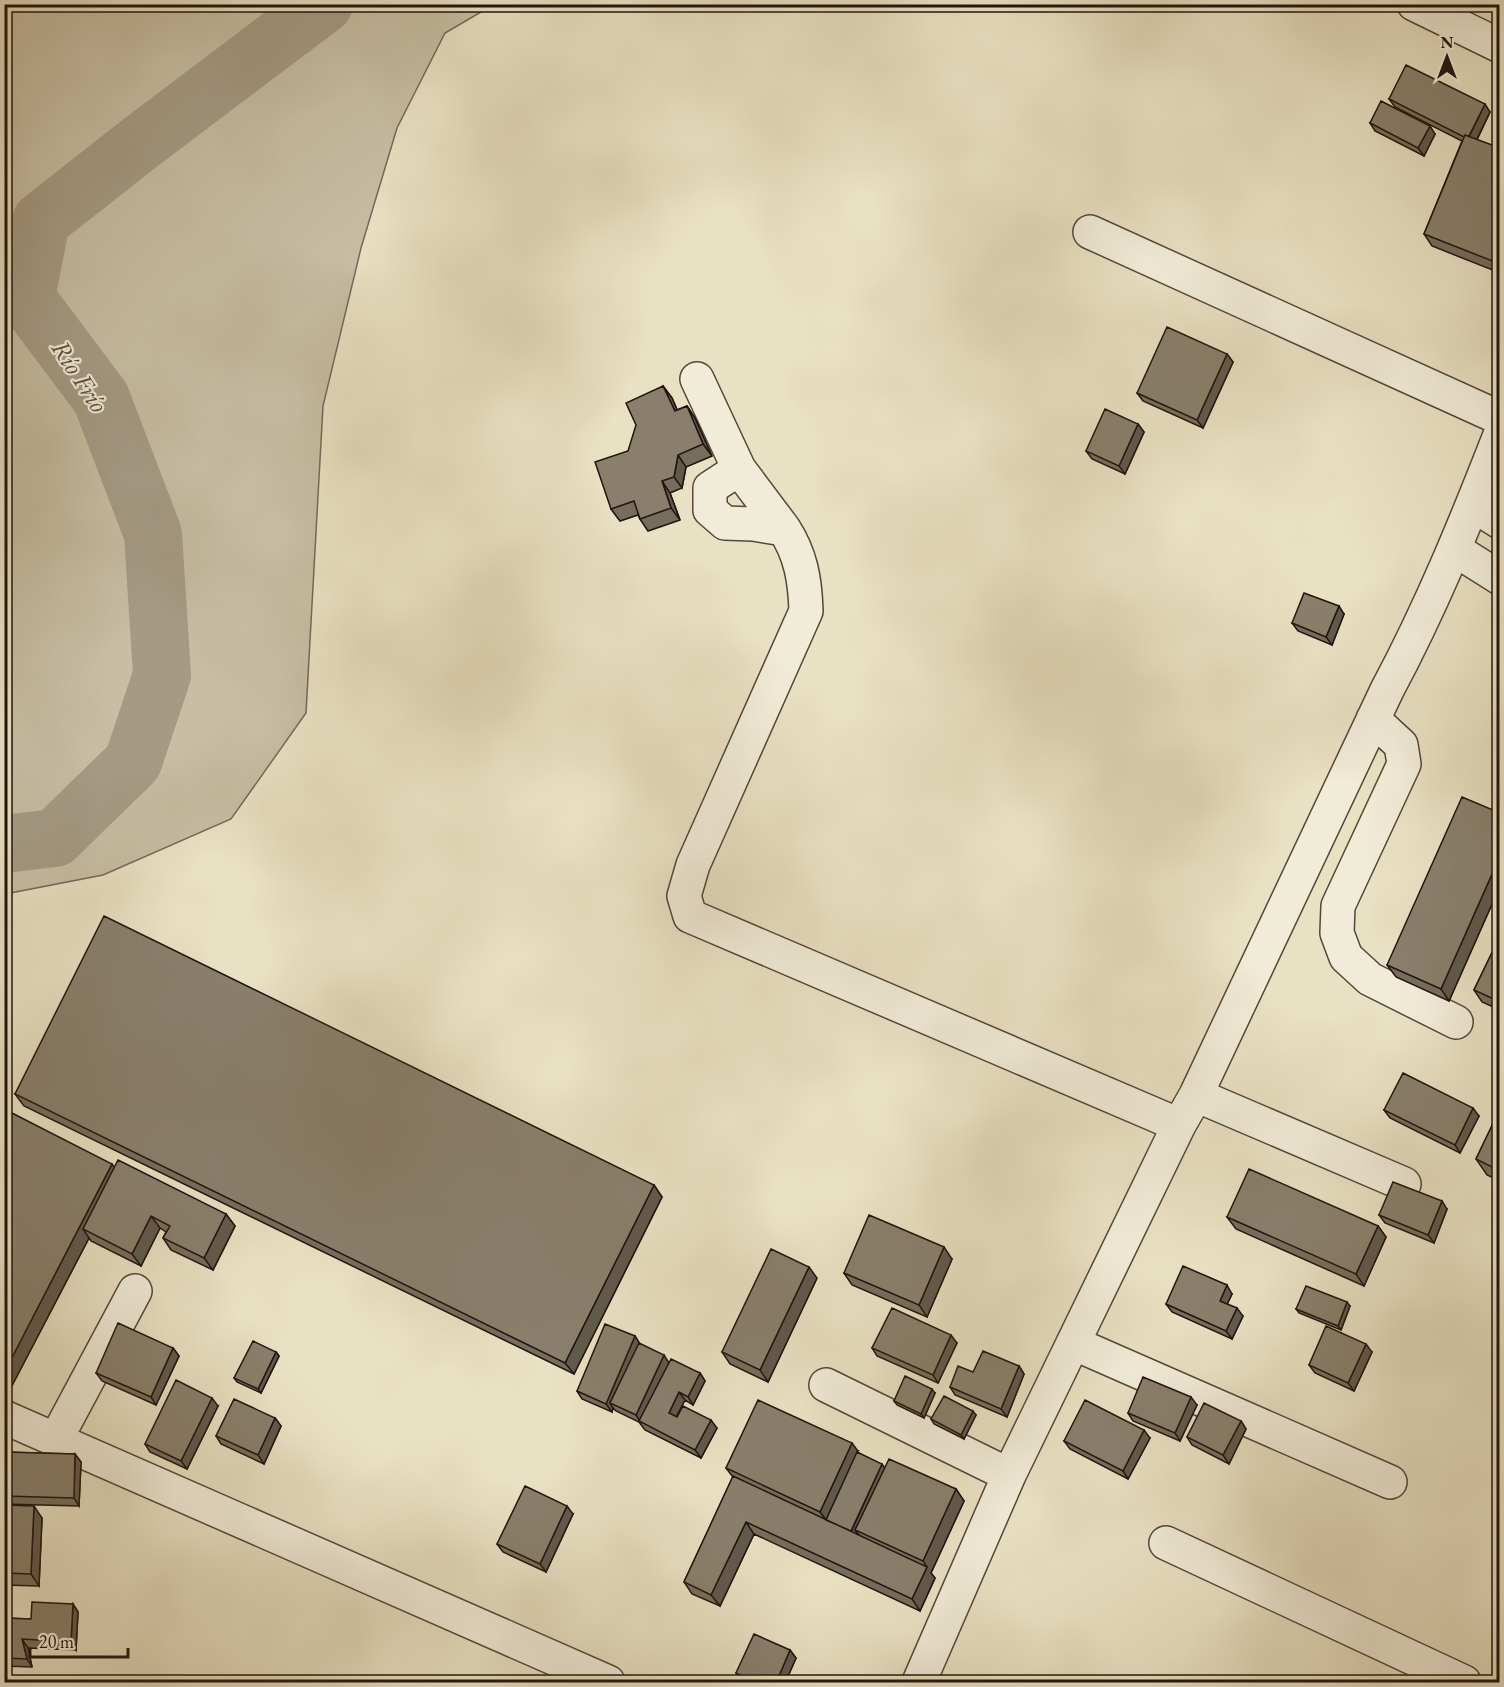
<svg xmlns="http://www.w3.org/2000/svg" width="1504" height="1687" font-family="'EB Garamond',serif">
	<rect width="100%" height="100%" fill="#e9e1c3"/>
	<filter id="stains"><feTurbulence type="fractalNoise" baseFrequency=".00333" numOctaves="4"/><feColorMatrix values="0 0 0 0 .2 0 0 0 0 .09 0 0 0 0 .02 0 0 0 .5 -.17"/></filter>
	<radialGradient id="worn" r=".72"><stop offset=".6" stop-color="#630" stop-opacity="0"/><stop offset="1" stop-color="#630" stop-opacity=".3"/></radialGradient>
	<!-- green -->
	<path fill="#c7bea4" stroke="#746959" stroke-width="1.5" d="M5,4l488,1 -48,28 -48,95 -36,120 -38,158 -17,307 -75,106 -128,56 -98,19z"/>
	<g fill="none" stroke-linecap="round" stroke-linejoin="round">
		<!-- river -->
		<path stroke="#a59b85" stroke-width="58" d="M4,844l51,-6 78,-76 29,-87 -9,-141 -52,-136 -75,-100 15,-77 99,-78 184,-139"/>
		<!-- minor casing -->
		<g stroke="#53473b" stroke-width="36">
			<path id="minor" d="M1414,4l86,42
				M1090,232l410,186
				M697,379l42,90 -29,19v22l15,13 28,1 31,5c17,26 21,51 22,82l-113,254 -9,31 6,20 489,209
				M739,469l45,60
				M1473,505l27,17
				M1454,549l46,29
				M1373,719l28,26 3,19 -66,142 -1,27 9,24 24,22 86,43
				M1196,1095l208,89
				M1073,1343l317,139
				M826,1385l183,90
				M4,1417l604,265
				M56,1439l79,-148
				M1166,1543l298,139
				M919,1682l90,-207 170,-350 17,-30 191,-405c44,-82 79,-168 113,-255"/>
		</g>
		<!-- minor -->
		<use href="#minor" stroke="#f1ecd8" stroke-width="33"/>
	</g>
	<!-- wall -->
	<path fill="#766d5d" stroke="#21140e" stroke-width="1.5" d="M1389,99l101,13 -13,28 23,8v125l-68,-27 -8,-12 38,-93 -67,-34z
		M1370,123l65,11 -11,22 -49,-25z
		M1227,354l6,8 -30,66 -60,-27 -6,-8z
		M663,386l9,12 5,12 10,-4 8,12 17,38 -26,11 -4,21 -12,5 10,27 -32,11 -8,-12 -2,-4 -18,6 -9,-12 17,-58z
		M1138,424l6,8 -19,42 -33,-15 -6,-8z
		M1344,614l-12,31 -34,-14 -6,-8z
		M1500,813v73l-51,115 -53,-24 -9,-12z
		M1500,936v74l-18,-8 -8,-12z
		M15,1094l639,91 8,12 -88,177 -550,-268z
		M4,1109l110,58 112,47 9,12 -22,44 -42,-20 -8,-12 3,-6 -6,-4 -19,38 -50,-25 -2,-3 -84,161h-1z
		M1500,1109v72l-13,-6 -11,-16z
		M1384,1110l95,6 -19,37 -70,-35z
		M1447,1209l-13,34 -49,-20 -6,-8z
		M1227,1217l151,9 8,11 -22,49 -128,-57z
		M952,1259l-25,58 -75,-32 -8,-12z
		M817,1278l-49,104 -38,-18 -8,-12z
		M1232,1294l-5,10 16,12 -11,23 -60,-27 -6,-8z
		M1350,1306l-9,24 -42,-17 -3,-4z
		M635,1336l4,7 30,20 31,10 5,8 -12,24 -8,-5 -9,17 41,11 -16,30 -56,-28 -6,-8 -23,-11 -3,-3 -1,4 -30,-13 -5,-8z
		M957,1343l-19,40 -61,-27 -5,-8z
		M173,1348l6,8 -23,49 -54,-24 -6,-8z
		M276,1352l3,4 -18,37 -24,-11 -3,-4z
		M1372,1352l-18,39 -39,-18 -6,-8z
		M1019,1366l5,8 -17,43 -52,-22 -5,-8 23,-15z
		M935,1393l-11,25 -27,-13 -3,-4z
		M1197,1405l-17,36 -47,-20 -5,-8z
		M218,1406l-31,63 -37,-17 -5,-8z
		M976,1415l-12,24 -30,-15 -3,-5z
		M275,1418l6,8 -17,38 -43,-20 -5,-8z
		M1241,1421l5,8 -17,35 -37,-19 -5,-8z
		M1150,1438l-22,41 -58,-30 -6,-8z
		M858,1451l-1,1 28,16 71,21 8,12 -33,72 4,5 -15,33 -166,-77 -34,72 -28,-12 -8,-12 49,-105 -7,-9z
		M4,1452l71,2 6,8 -2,44 -75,-2z
		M4,1505l38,13 -3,68 -35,-1z
		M573,1514l-27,58 -43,-20 -6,-8z
		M73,1604l5,8 -2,38 -48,-2 4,19 -28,-1v-48l27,1z
		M790,1650l6,8 -11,25h-40l-4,-2 -5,-8z"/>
	<!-- shaded-wall -->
	<path fill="#60594c" stroke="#21140e" stroke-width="1.5" d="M1485,104l5,8 -17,35 -5,-8z
		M1430,126l5,8 -11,22 -6,-8z
		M1227,354l6,8 -30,66 -6,-8z
		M663,386l9,12 11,25 -8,-12z
		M687,406l8,12 17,38 -9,-12z
		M1138,424l6,8 -19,42 -6,-8z
		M678,455l8,12 -4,21 -8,-11z
		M662,481l8,12 10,27 -9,-12z
		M1339,606l5,8 -12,31 -6,-8z
		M1500,856v30l-51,115 -8,-12z
		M1473,1108l6,8 -19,37 -5,-8z
		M112,1164l9,12 -38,53 6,9 -84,161 -1,-1v-25z
		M654,1185l8,12 -88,177 -9,-11z
		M1442,1201l5,8 -13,34 -6,-8z
		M226,1214l9,12 -22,44 -9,-12z
		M151,1216l9,12 -19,38 -9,-12z
		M1378,1226l8,11 -22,49 -8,-12z
		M944,1247l8,12 -25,58 -8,-12z
		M809,1267l8,11 -49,104 -8,-12z
		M1227,1285l5,9 -7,15 -5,-8z
		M1347,1302l3,4 -9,24 -3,-4z
		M1237,1308l6,8 -11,23 -6,-8z
		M951,1335l6,8 -19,40 -5,-8z
		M635,1336l5,8 -30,59 3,5 -1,4 -6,-8z
		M1366,1344l6,8 -18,39 -6,-8z
		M173,1348l6,8 -23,49 -5,-8z
		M276,1352l3,4 -18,37 -3,-4z
		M664,1355l5,8 -28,60 -5,-8z
		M1019,1366l5,8 -17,43 -6,-8z
		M700,1373l5,8 -12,24 -5,-8z
		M932,1389l3,4 -11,25 -3,-4z
		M679,1392l6,8 -11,21 -5,-8z
		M1191,1397l6,8 -17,36 -5,-8z
		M212,1398l6,8 -31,63 -6,-8z
		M973,1411l3,4 -12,24 -3,-4z
		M275,1418l6,8 -17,38 -6,-9z
		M711,1420l6,8 -16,30 -6,-8z
		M1241,1421l5,8 -17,35 -6,-9z
		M1144,1430l6,8 -22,41 -5,-8z
		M852,1443l6,8 -32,69 -6,-8z
		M75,1454l6,8 -2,44 -5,-8z
		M882,1464l6,8 -33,58 4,5 -8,-3z
		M956,1489l8,12 -33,72 4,5 -15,33 -8,-12 15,-32 -4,-6z
		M34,1506l8,12 -3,68 -8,-12z
		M567,1506l6,8 -27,58 -6,-8z
		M746,1522l8,12 -34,72 -9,-11z
		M73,1604l5,8 -2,38 -5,-8z
		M22,1639l6,9 4,19 -5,-8z
		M790,1650l6,8 -11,25h-9z"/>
	<!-- building -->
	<path fill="#897f6c" stroke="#21140e" stroke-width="1.5" d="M1406,65l79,39 -16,32 -4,-1 -1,2 -75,-38z
		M1381,101l49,25 -12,22 -48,-25z
		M1465,135l35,13v116l-76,-30z
		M1167,327l60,27 -30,66 -60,-27z
		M663,386l12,25 12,-5 16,38 -25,11 -4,22 -12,4 9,27 -31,11 -6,-18 -23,8 -16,-47 33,-11 8,-26 -10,-22z
		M1105,409l33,15 -19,42 -33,-15z
		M1304,593l35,13 -13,31 -34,-14z
		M1462,797l38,16v43l-59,133 -54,-24z
		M104,916l550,269 -89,178 -550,-269z
		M1500,936v66l-26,-12z
		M1403,1073l70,35 -18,37 -71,-35z
		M4,1109l108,55 -108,209z
		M1500,1109v62l-24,-12z
		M118,1160l108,54 -22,44 -41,-20 7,-12 -19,-10 -19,38 -49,-25z
		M1249,1169l129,57 -22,48 -129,-57z
		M1393,1182l49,19 -14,34 -49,-20z
		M869,1215l75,32 -25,58 -75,-32z
		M771,1249l38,18 -49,103 -38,-18z
		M1183,1266l44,19 -7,16 17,7 -11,23 -60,-27z
		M1306,1286l41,16 -9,24 -42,-17z
		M892,1308l59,27 -18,40 -61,-27z
		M118,1323l55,25 -22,49 -55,-24z
		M605,1324l30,12 -29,68 -29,-13z
		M1326,1326l40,18 -18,39 -39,-18z
		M253,1341l23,11 -18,37 -24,-11z
		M639,1343l25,12 -28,60 -26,-12z
		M983,1351l36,15 -18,43 -51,-22 8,-21 15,6z
		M671,1359l29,14 -12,24 -9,-5 -10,21 8,4 6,-11 28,14 -16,30 -56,-29z
		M905,1376l27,13 -11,25 -27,-13z
		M1143,1377l48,20 -16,36 -47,-20z
		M176,1380l36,18 -31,63 -36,-17z
		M944,1396l29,15 -12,24 -30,-16z
		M234,1399l41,19 -17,37 -42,-19z
		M758,1400l94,43 -32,69 -94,-44z
		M1085,1400l59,30 -21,41 -59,-30z
		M1204,1403l37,18 -18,34 -36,-18z
		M4,1452l71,2 -1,44 -70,-2z
		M857,1452l25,12 -31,67 -25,-11z
		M889,1459l67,30 -33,72 -68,-31z
		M733,1476l194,91 -15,32 -166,-77 -35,73 -27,-13z
		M525,1486l42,20 -27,58 -43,-20z
		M4,1505l30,1 -3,68 -27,-1z
		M32,1602l41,2 -2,38 -49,-3 5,20 -23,-1v-40l27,1z
		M754,1634l36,16 -14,33h-18l-22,-10z"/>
	<g text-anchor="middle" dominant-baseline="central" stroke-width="4.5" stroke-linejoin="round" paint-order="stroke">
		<!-- water labels -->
		<g font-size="26" font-style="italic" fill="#5c5144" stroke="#f1ecd8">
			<text transform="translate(80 376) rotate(57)">Río Frío</text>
		</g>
	</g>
	<!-- margin -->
	<rect width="1504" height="1687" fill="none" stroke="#e9e1c3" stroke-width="24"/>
	<rect x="6" y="6" width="1492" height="1675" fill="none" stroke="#21140e" stroke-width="3"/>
	<rect x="12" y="12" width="1480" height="1663" fill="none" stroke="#21140e" stroke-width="1.5"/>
	<!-- north arrow -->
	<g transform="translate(1447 57)" stroke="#f1ecd8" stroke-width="4.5" paint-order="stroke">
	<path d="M0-4.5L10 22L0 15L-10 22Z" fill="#21140e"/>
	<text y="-9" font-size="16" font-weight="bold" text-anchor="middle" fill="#21140e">N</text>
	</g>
	<!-- scale -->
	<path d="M30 1648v9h98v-9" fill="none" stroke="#21140e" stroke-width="3"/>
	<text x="39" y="1648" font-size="18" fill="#21140e" stroke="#f1ecd8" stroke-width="4.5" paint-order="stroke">20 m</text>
	<rect width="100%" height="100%" filter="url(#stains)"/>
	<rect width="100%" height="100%" fill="url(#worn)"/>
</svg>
